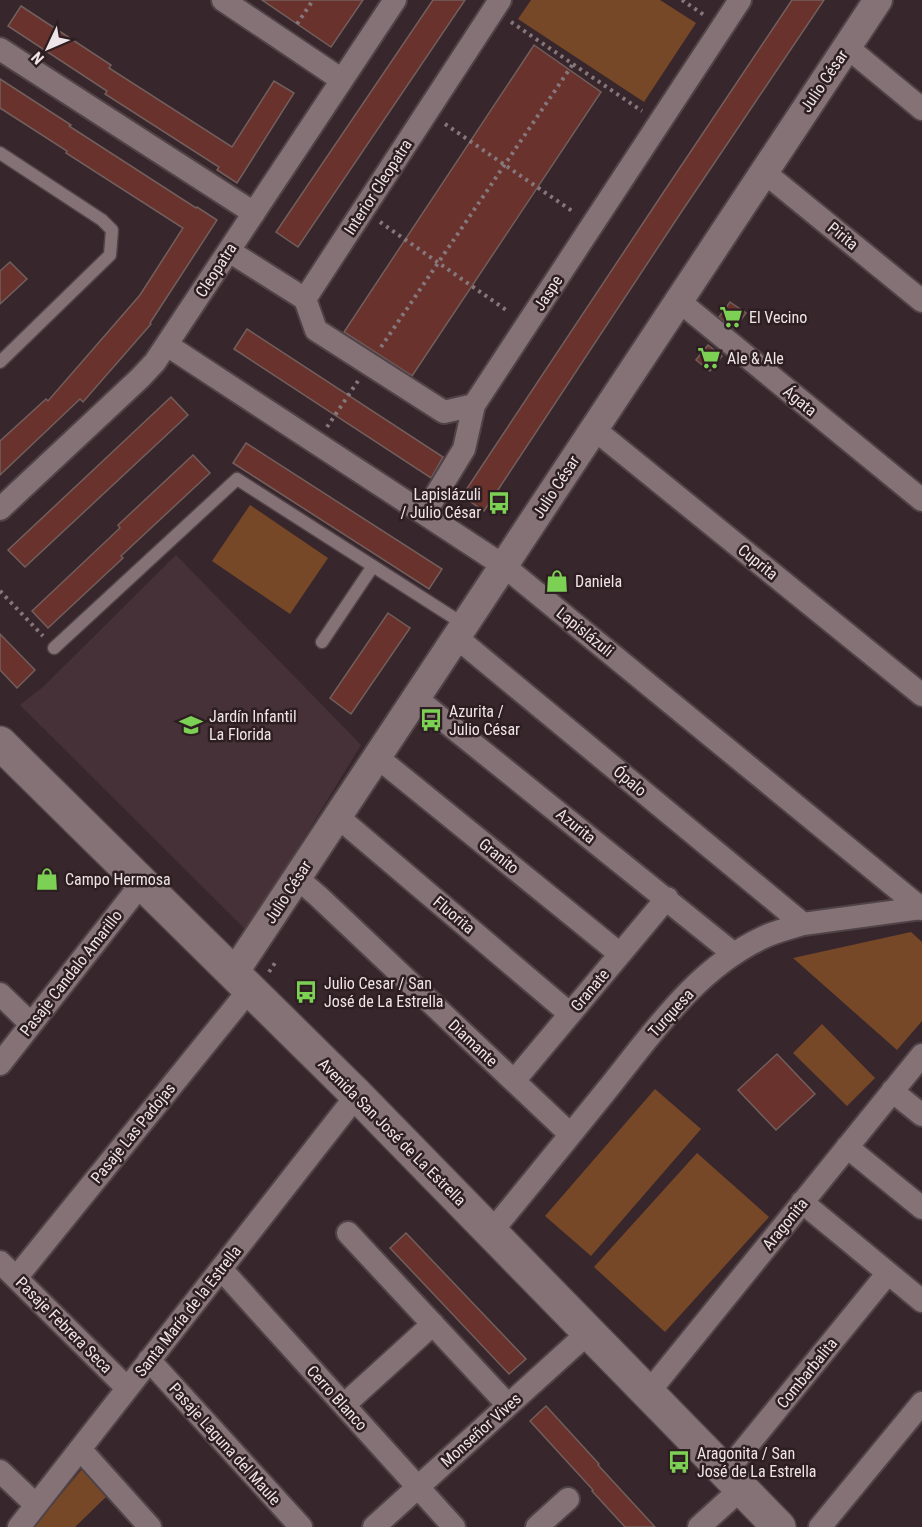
<svg xmlns="http://www.w3.org/2000/svg" width="922" height="1527" font-family="'Roboto Condensed',sans-serif">
	<rect width="100%" height="100%" fill="#37272c"/>
	<!-- built -->
	<path fill="#463138" d="M176,555l185,190 -114,186 -227,-226 23,-18z"/>
	<!-- green -->
	<path fill="#764828" d="M531,0h129l36,23 -52,79 -126,-83z
		M250,505l78,53 -38,56 -78,-53z
		M911,932l11,10v79l-25,29 -104,-92z
		M822,1024l53,54 -28,28 -54,-53z
		M655,1089l46,40 -110,127 -46,-40z
		M697,1153l72,64 -104,115 -71,-65z
		M82,1469l25,27 -32,31h-41z"/>
	<!-- building -->
	<path fill="#69322c" stroke="#725f5d" stroke-width="1.5" d="M262,0h101l-32,47z
		M433,0h32l-167,247 -22,-15z
		M792,0h32l-146,217 -194,294 -22,-15 199,-300z
		M21,6l90,59 -2,3 123,79 42,-66 20,12 -57,90 -20,-13 2,-3 -114,-73 2,-3 -99,-65z
		M534,45l67,47 -189,284 -68,-44z
		M0,79l71,46 -2,1 127,82 1,-1 20,13 -67,103 1,1 -68,78 -3,-3 -80,76v-34l46,-42 2,2 92,-106 43,-67 -117,-75 1,-2 -67,-43z
		M10,262l17,17 -27,25v-33z
		M730,302l16,11 -12,16 -15,-12z
		M247,329l196,128 -12,21 -197,-129z
		M708,345l14,11 -12,15 -14,-11z
		M171,397l17,18 -163,152 -17,-17z
		M246,443l196,126 -13,20 -196,-126z
		M193,455l17,18 -89,83 2,2 -75,70 -16,-17 88,-83 -2,-3z
		M388,613l22,15 -59,86 -21,-16z
		M0,634l35,36 -18,18 -17,-18z
		M777,1054l38,40 -39,36 -38,-40z
		M406,1233l120,126 -17,15 -119,-126z
		M546,1406l53,58 -1,1 57,62h-30l-33,-36 1,-1 -63,-69z"/>
	<g fill="none" stroke-linecap="round" stroke-linejoin="round">
		<!-- service casing -->
		<g stroke="#504347" stroke-width="15">
			<path id="service" d="M0,153l102,67 10,10 -2,25 -110,107
				M322,642l51,-76
				M54,648l183,-169 228,146"/>
		</g>
		<!-- minor casing -->
		<g stroke="#504347" stroke-width="26">
			<path id="minor" d="M223,0l119,80
				M847,47l75,62
				M0,49l254,164
				M764,172l158,129
				M229,251l76,48
				M305,299l11,31 128,82 30,-7 266,-405
				M305,299l195,-299
				M679,301l243,199
				M167,345l337,221 418,343
				M594,429l328,266
				M0,509l140,-131 15,-16 240,-362
				M425,513l39,-64 10,-44
				M456,637l347,287
				M416,698l318,256
				M377,757l243,197
				M338,817l232,197
				M297,878l21,18 252,238
				M0,994l31,30
				M0,1064l142,-181
				M514,1081l153,-183
				M892,1091l30,24
				M847,1147l75,61
				M802,1202l120,99
				M491,1232c39,-47 77,-94 115,-141 46,-57 90,-123 158,-154 13,-6 26,-9 39,-13l118,-16 1,-2
				M348,1233l160,172
				M0,1262l127,126
				M221,1269l233,258
				M16,1278l234,-289
				M149,1360l152,167
				M648,1393l274,-338
				M344,1405l89,-81
				M80,1449l70,78
				M0,1471l36,34
				M725,1473l163,-200
				M19,1527l338,-432
				M374,1527l215,-195
				M537,1527l31,-28
				M699,1527l42,-38
				M820,1527l102,-124"/>
		</g>
		<!-- tertiary casing -->
		<g stroke="#504347" stroke-width="32">
			<path id="tertiary" d="M234,973l644,-973"/>
		</g>
		<!-- secondary casing -->
		<g stroke="#504347" stroke-width="36">
			<path id="secondary" d="M0,743l357,352 422,432"/>
		</g>
		<!-- path -->
		<path stroke="#85777b" stroke-width="4" stroke-dasharray="3 4.5" stroke-linecap="butt" d="M682,0l22,15
			M511,22l131,89
			M297,24l16,-24
			M445,124l130,89
			M380,222l129,90
			M381,347l192,-283
			M327,427l31,-46
			M0,591l43,45
			M269,972l6,-9"/>
		<!-- service -->
		<use href="#service" stroke="#857277" stroke-width="12"/>
		<!-- minor -->
		<use href="#minor" stroke="#857277" stroke-width="22"/>
		<!-- tertiary -->
		<use href="#tertiary" stroke="#857277" stroke-width="28"/>
		<!-- secondary -->
		<use href="#secondary" stroke="#857277" stroke-width="33"/>
	</g>
	<!-- icons -->
	<defs>
		<g id="supermarket-bare" transform="scale(1.8)"><path d="M-6-5.5h2.5l.6 2H6L4.5 2H-2.5L-4.4-4H-6ZM-1.5 3.2a1.3 1.3 0 1 0 .1 0ZM3 3.2a1.3 1.3 0 1 0 .1 0Z" fill="#7cd155" stroke="#2d1e22" stroke-width="2.5" paint-order="stroke"/></g>
		<g id="bus-bare" transform="scale(1.8)"><path d="M-5-6H5V4H4V6H2V4H-2V6H-4V4H-5ZM-3.5-4V0h7V-4ZM-3.5 1.2v1.5H-2V1.2ZM2 1.2v1.5H3.5V1.2Z" fill="#7cd155" stroke="#2d1e22" stroke-width="2.5" paint-order="stroke"/></g>
		<g id="shop-bare" transform="scale(1.8)"><path d="M-5-2.5h2.3a2.7 3.5 0 0 1 5.4 0H5L5.5 6h-11ZM-1.5-2.5h3a1.5 2.3 0 0 0-3 0Z" fill="#7cd155" stroke="#2d1e22" stroke-width="2.5" paint-order="stroke"/></g>
		<g id="school-bare" transform="scale(1.8)"><path d="M0-5L7-2L0 1L-7-2ZM-4 1L0 2.5L4 1V4Q0 6-4 4Z" fill="#7cd155" stroke="#2d1e22" stroke-width="2.5" paint-order="stroke"/></g>
	</defs>
	<g fill-rule="evenodd">
		<use href="#supermarket-bare" x="731" y="317"/>
		<use href="#supermarket-bare" x="709" y="358"/>
		<use href="#bus-bare" x="499" y="503"/>
		<use href="#shop-bare" x="557" y="581"/>
		<use href="#bus-bare" x="431" y="720"/>
		<use href="#school-bare" x="191" y="725"/>
		<use href="#shop-bare" x="47" y="879"/>
		<use href="#bus-bare" x="306" y="992"/>
		<use href="#bus-bare" x="679" y="1462"/>
	</g>
	<g text-anchor="middle" dominant-baseline="central" stroke-width="5" stroke-linejoin="round" paint-order="stroke">
		<!-- street labels -->
		<g font-size="16" fill="#efe4e7" stroke="#2d1e22">
			<text transform="translate(824 81) rotate(-56)">Julio César</text>
			<text transform="translate(378 187) rotate(-57)">Interior Cleopatra</text>
			<text transform="translate(843 236) rotate(39)">Pirita</text>
			<text transform="translate(216 270) rotate(-57)">Cleopatra</text>
			<text transform="translate(548 293) rotate(-57)">Jaspe</text>
			<text transform="translate(800 401) rotate(39)">Ágata</text>
			<text transform="translate(556 487) rotate(-57)">Julio César</text>
			<text transform="translate(758 562) rotate(39)">Cuprita</text>
			<text transform="translate(585 632) rotate(39)">Lapislázuli</text>
			<text transform="translate(630 781) rotate(40)">Ópalo</text>
			<text transform="translate(576 826) rotate(39)">Azurita</text>
			<text transform="translate(499 856) rotate(39)">Granito</text>
			<text transform="translate(288 892) rotate(-57)">Julio César</text>
			<text transform="translate(454 915) rotate(40)">Fluorita</text>
			<text transform="translate(71 973) rotate(-52)">Pasaje Candalo Amarillo</text>
			<text transform="translate(590 990) rotate(-50)">Granate</text>
			<text transform="translate(671 1013) rotate(-48)">Turquesa</text>
			<text transform="translate(473 1043) rotate(43)">Diamante</text>
			<text transform="translate(392 1132) rotate(45)">Avenida San José de La Estrella</text>
			<text transform="translate(133 1133) rotate(-51)">Pasaje Las Padojas</text>
			<text transform="translate(785 1224) rotate(-51)">Aragonita</text>
			<text transform="translate(188 1311) rotate(-52)">Santa María de la Estrella</text>
			<text transform="translate(64 1325) rotate(45)">Pasaje Febrera Seca</text>
			<text transform="translate(807 1373) rotate(-51)">Combarbalita</text>
			<text transform="translate(337 1398) rotate(48)">Cerro Blanco</text>
			<text transform="translate(481 1430) rotate(-42)">Monseñor Vives</text>
			<text transform="translate(225 1444) rotate(48)">Pasaje Laguna del Maule</text>
		</g>
		<!-- poi labels -->
		<g font-size="16" fill="#efe4e7" stroke="#2d1e22" text-anchor="start">
			<text x="749" y="317">El Vecino</text>
			<text x="727" y="358">Ale &amp; Ale</text>
			<text x="481" y="494" text-anchor="end">Lapislázuli<tspan x="481" dy="18">/ Julio César</tspan></text>
			<text x="575" y="581">Daniela</text>
			<text x="449" y="711">Azurita /<tspan x="449" dy="18">Julio César</tspan></text>
			<text x="209" y="716">Jardín Infantil<tspan x="209" dy="18">La Florida</tspan></text>
			<text x="65" y="879">Campo Hermosa</text>
			<text x="324" y="983">Julio Cesar / San<tspan x="324" dy="18">José de La Estrella</tspan></text>
			<text x="697" y="1453">Aragonita / San<tspan x="697" dy="18">José de La Estrella</tspan></text>
		</g>
	</g>
	<!-- north arrow -->
	<g transform="translate(48 48) rotate(226)" stroke="#2d1e22" stroke-width="4.5" paint-order="stroke">
	<path d="M0-4.5L10 22L0 15L-10 22Z" fill="#efe4e7"/>
	<text y="-9" font-size="16" font-weight="bold" text-anchor="middle" fill="#efe4e7">N</text>
	</g>
</svg>
